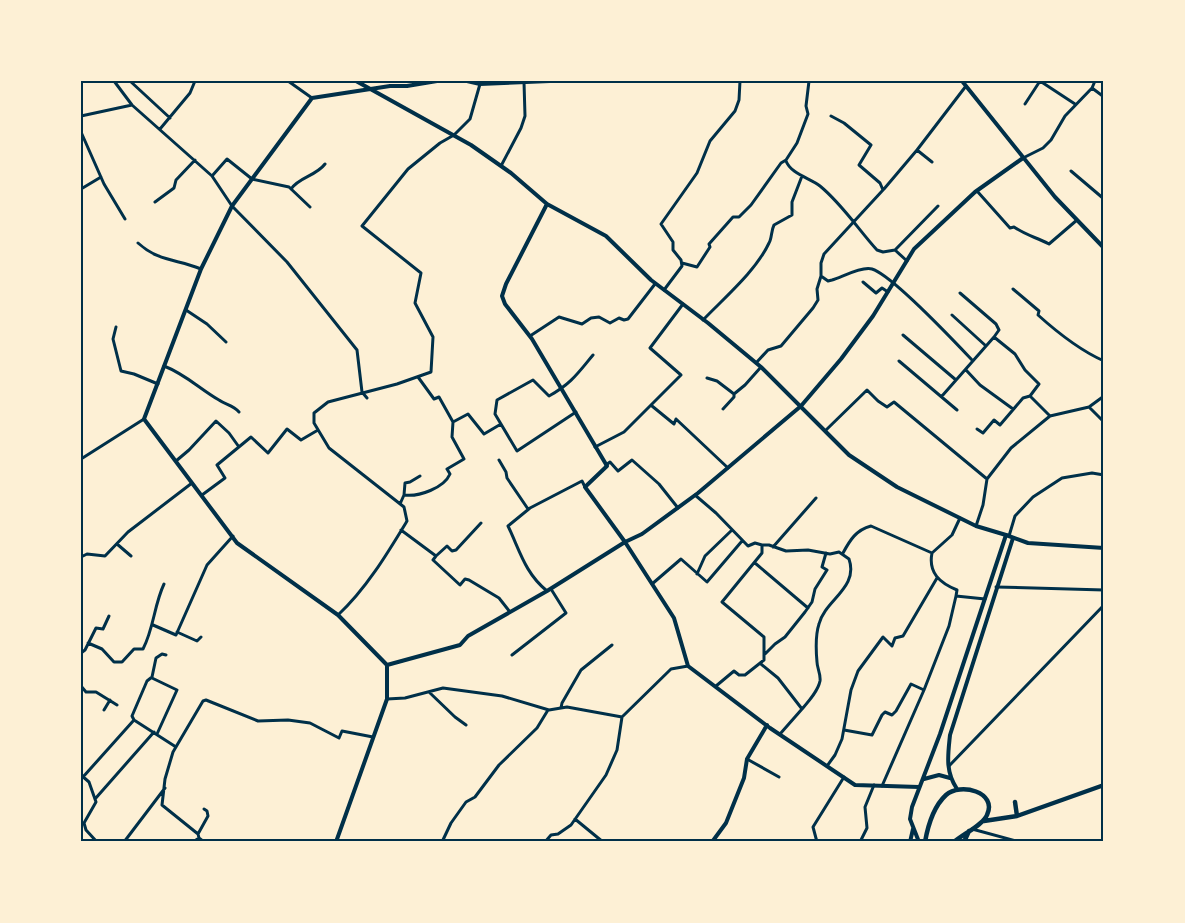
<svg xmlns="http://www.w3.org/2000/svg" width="1185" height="923" font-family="'DM Sans',sans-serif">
	<rect width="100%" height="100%" fill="#fdf0d5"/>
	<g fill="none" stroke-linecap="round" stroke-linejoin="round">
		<!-- minor -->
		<path stroke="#003049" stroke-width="3" d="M114,81l18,24 80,71 15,-17 25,20 37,8 21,20
			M130,81l40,37
			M288,81l24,17
			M1092,88l12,9
			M1025,104l15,-23 35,23
			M81,116l51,-11
			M831,116l13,7 27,22 -12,20 21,18 3,7 -59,64 -3,9v13l7,5 4,-1c10,-3 30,-14 40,-11 20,6 83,73 101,92
			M160,129l30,-36 5,-12
			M81,132l23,52 21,35
			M1023,158l20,-10 8,-8 14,-24 27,-28 3,-7
			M786,161c5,13 24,17 34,25 22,18 38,43 57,64l6,2 12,-2 12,11
			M932,162l-15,-12 49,-64
			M501,166l20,-38 4,-12 -1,-34
			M1071,171l33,28
			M212,176l20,30 55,56 70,88 5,42 5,6
			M81,189l20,-12
			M291,189c8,-12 25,-13 34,-25
			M884,189l33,-39
			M977,191l33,37 4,-1c13,9 22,10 35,17l28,-24
			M155,202l19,-14 2,-8 19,-20
			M138,243c21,19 39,16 63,26
			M895,250l43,-44
			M682,263l15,4 13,-20 -1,-3 24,-27h6l12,-12 30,-42 5,-3 11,-17 11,-29 -2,-8 3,-25
			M863,282l13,11 6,-5 6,4
			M1013,289l26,22 -1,4c20,18 41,35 66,46
			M664,290l18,-24 -1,-6 -8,-10v-8l-12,-18 36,-51 13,-32 25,-30 4,-11 1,-19
			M960,293l36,31 3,6 -5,7
			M186,310l21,14 19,18
			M952,315l34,31
			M703,320c21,-22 53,-49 66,-77 3,-5 2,-12 5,-18l18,-10v-13l10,-26
			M116,327l-3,12 8,32 13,3 24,10
			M903,335l53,45
			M530,336l29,-19 23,7 9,-6 8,-1 11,6 9,-5 5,2 4,-1 27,-35
			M899,361l58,49
			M756,363l12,-13 13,-4 32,-38 5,-8 -1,-11 4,-13
			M164,366c21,8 36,23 55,34 7,5 14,5 20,12
			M966,370l14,15 33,24
			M707,378l10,3 17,13 11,-9 16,-18
			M942,396l52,-59 21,17 10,16 14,14 -9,12 20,20
			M652,406l22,18 2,-5 52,49
			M1089,407l15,15
			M723,409l11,-12v-3
			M576,412l-59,39 -22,-37 2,-14 36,-20 16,16c22,-12 29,-23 44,-41
			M453,422l15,-8 16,20 17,-10
			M977,429l6,4 11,-13 6,5 23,-27 7,-2
			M825,431l42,-41 11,11 9,6 7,-5 93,77
			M595,447l29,-15 57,-57 -31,-27 33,-44
			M81,459l63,-40
			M499,460l7,12 1,6 21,31
			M176,461l13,-11 27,-29 13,12 10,14
			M606,465l4,-3 8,9 14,-11 27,24 19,24
			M202,495l23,-17 -8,-13 34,-28 17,16 19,-24 14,11 17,-10
			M404,495c15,2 40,-7 46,-21l-3,-5 17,-10 -12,-22 1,-15 -14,-25 -5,2 -16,-22
			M695,495l21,18 32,33 7,-3 7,2v8l-40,49 42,35v23l-19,15h-6l-5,-4 -18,15
			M400,504l4,-9 1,-12 5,-1 10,-6
			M976,526l7,-21 4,-26 24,-31 39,-32 39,-9 15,-11
			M401,530l35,26 -3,4 27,25 5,-6 4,1 30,18 11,14
			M1009,536l6,-20 18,-19 29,-19 30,-5 12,2
			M117,544l14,12
			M762,545h7l17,6 22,-1 22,4 9,-2 10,7c10,29 -24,41 -30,65 -4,12 -3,27 -2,38 0,6 4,12 3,19 -2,10 -11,20 -18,28
			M773,547l43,-49
			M843,553c7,-13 13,-23 28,-27l61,27c-4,20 8,30 25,37l-1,6
			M932,553l20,-18 8,-17
			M436,556l11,-10 5,5 4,-1 25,-27
			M81,557l6,-3 18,2 23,-24 64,-49
			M755,563l53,45
			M697,574l8,-18 27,-26
			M652,584l29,-25 26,23 35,-41
			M996,587l108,3
			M547,591c-22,-18 -27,-40 -39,-65l22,-18 52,-27 3,6
			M338,615c28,-26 49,-61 69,-94l-3,-14 -75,-59 -15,-25v-10l14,-11 69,-18 34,-12 2,-35 -18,-34 6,-30 -59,-47 46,-57 32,-26 14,-8 16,-16 10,-35 -1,-3
			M153,625l23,10 31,-70 26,-29
			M177,632l20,9 4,-4
			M88,643l14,6 12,13h8l12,-13h9c11,-21 11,-44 21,-65
			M81,653l4,-3 11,-22 7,1 6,-13
			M512,655l54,-42 -15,-24
			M764,655l11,-11 10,-7 20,-25 7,-10 3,-13 12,-19 -5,-3 4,-14
			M761,664l17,14 24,31 -22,25
			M152,678l25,12 -20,44
			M81,686l5,6h10l21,13
			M924,690l25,-64 7,-30 29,3
			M429,692l26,25 11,8
			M387,699l18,-1 38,-10 59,8 47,14 18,-3 55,10 49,-48 17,-3
			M561,708l1,-5 19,-33 31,-25
			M104,710l6,-10
			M134,720l42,27
			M844,730l28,5 10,-20 3,-3 7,3 4,-4 15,-27 13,6 -42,96
			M747,759l32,18
			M827,766l8,-11 7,-16 9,-49 7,-19 25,-34 9,9 3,-8 8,-2 34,-58
			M949,766l155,-161
			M81,775l8,7 7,20 -12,21 2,7 11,12
			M83,777l51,-57 -2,-4 15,-35 5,-4 4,-19 6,-4 4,1
			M95,799l59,-67
			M575,819l28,23
			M972,829l48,13
			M198,834l10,-18 -1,-5 -3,-2
			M199,838l-1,-4 -36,-29 3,-26 8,-27 30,-51 3,-1 52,21 30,-1 22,3 29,15 3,-7 31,6
			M124,842l41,-54
			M193,842l6,-4 5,4
			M442,842l9,-19 15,-21 9,-5 24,-32 38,-37 11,-18
			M545,842l6,-7 7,-1 13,-9 35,-50 11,-25 5,-33
			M817,842l-4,-15 31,-50
			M860,842l7,-14 -2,-21 9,-22"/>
		<!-- tertiary -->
		<path stroke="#003049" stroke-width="4" d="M356,81l115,64 40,28 36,31 59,32 45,44 57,43 53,44 88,88 48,32 79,39 30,9
			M467,81l13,3 70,-3
			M547,204l-41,80 -4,12 3,8 27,35 75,127 -22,21 40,55 49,76 14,48 82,62 85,57 64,2
			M387,665l73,-20 8,-9 79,-45 78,-49 17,-8 56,-41 103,-87 40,-47 32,-43 41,-67 61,-57 48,-34
			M336,842l51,-143v-34l-49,-50 -101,-72 -93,-124 57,-150 31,-63 80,-108 78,-12h17l30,-5
			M712,842l14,-19 18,-45 3,-19 20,-34"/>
		<!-- secondary -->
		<path stroke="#003049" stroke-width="4" d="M962,81l93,116 49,51
			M924,779l15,-4 11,3
			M957,789c-12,-18 -9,-34 -7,-54l63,-197
			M910,842l3,-13
			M919,842l-9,-23 2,-12 28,-73 66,-199 22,8 76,5"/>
		<!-- primary -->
		<path stroke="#003049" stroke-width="4.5" d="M1015,802l2,14
			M984,821l33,-5 87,-31
			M925,842c3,-17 8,-35 21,-47 14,-13 52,-3 41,20 -4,10 -24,19 -33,27
			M964,842l5,-11"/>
	</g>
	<!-- border -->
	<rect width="1185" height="923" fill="none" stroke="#fdf0d5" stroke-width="165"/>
	<rect x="82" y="82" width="1020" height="758" fill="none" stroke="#003049" stroke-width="2"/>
</svg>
